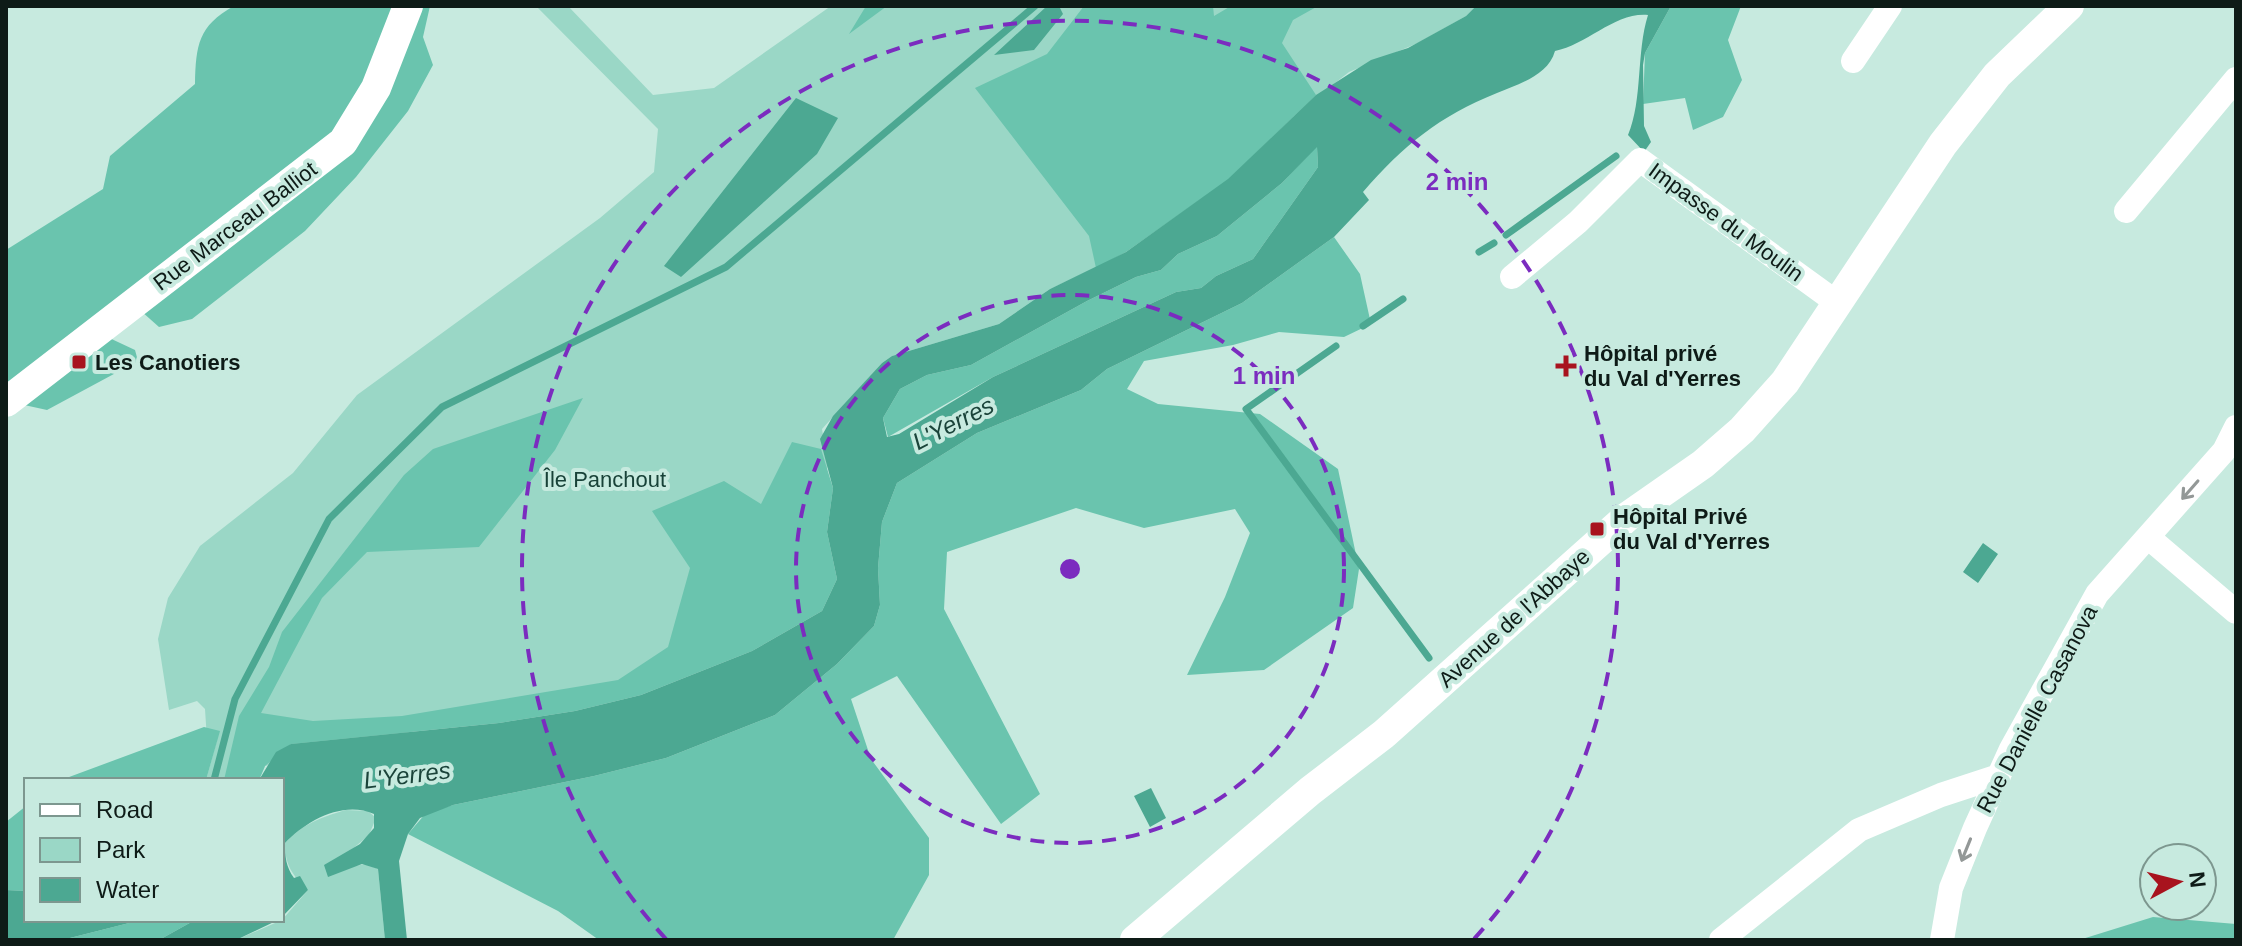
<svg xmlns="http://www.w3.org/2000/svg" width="2242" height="946" font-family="Arial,sans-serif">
	<rect width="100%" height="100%" fill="#c7eadf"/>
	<!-- green -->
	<path fill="#9ad7c6" d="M536,6h32l85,89 61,-7 117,-82h645l-10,10 -48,27 -69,29 -241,190 -58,27 -51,35 -107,32 -10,7 -60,66 6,37 -76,185 -487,115 -6,14h-53l11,-40h-10l-2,-31 -8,-8 -28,9 -11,-71 10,-41 32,-52 93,-73 64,-78 243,-177 54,-46 4,-43z
		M346,810l22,1 8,7 -7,17 -19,16 4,15 12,-2 12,5 7,71h-149l46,-20 26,-30c-16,-15 -23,-25 -23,-47 18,-19 36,-26 61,-33z"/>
	<!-- forest -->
	<path fill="#6ac4ae" d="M234,6h196l-7,31 10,28 -25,46 -52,66 -51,54 -113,88 -33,8 -18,-16 -38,24 32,15 3,11 -91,49 -41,-9v-151l97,-61 7,-33 85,-72c1,-39 3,-58 39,-78z
		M866,6h21l-38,28z
		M1084,6h129l1,10 17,-10h87l-25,14 -11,23 34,52 -88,85 -102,72 -30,16 -7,-32 -114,-148 72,-34z
		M1671,6h70l-13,34 14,40 -19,37 -30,13 -8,-32 -42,6 2,-51z
		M1317,146l1,21 -65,92 -37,17 -15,12 -25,4 -183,85 -105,60 -5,-19 17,-29 27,-14 44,-10 116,-64 49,-24 25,-7 17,-16 39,-18 65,-53z
		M1334,237l26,37 11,50 -27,13 -65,-5 -46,13 -89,16 -17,28 31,15 102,10 78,55 21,100 -6,39 -89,62 -77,5 38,-78 25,-64 -15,-24 -91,19 -68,-20 -129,44 -3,57 96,185 -39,30 -104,-148 -46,23 20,60 58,79v37l-36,65h-294l-41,-29 -150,-77 18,-21 27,-8 141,-29 72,-18 109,-43 62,-51 37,-38 6,-21 -2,-37 4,-46 15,-39 80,-50 104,-43 26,-21 135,-66z
		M583,398l-28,52 -76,97 -112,5 -45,46 -61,115 52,8 89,-5 216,-36 50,-33 22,-79 -38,-57 72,-30 37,23 31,-62 29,7 12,39 -6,44 10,47 -15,32 -70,40 -111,44 -66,16 -76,12 -208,21 -26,22 -6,14h-35l15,-64 30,-49 13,-35 122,-157 29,-26z
		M204,727l16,4 -14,49h-145z
		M26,806v85l-20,-1v-68z
		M2153,917l83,7v16h-157z
		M141,920h54l-36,20h-97z"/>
	<!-- water -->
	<path fill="#4ca892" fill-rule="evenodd" d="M1047,6h12l4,8 -29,36 -40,5z
		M1476,6h195l-26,47 -2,12 1,61 7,16 -7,10 -16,-17c15,-36 8,-82 20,-120 -33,-3 -61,30 -93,36 -7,25 -37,33 -58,42 -58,23 -94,53 -134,99l6,8 -35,37 -92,66 -135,66 -26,21 -104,43 -80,50 -15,39 -4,46 2,37 -6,21 -37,38 -62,51 -109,43 -72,18 -141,29 -33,13 -12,16 -9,27 8,79h-22l-7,-71 -16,-5 -34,13 -4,-12 36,-21 14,-16v-14c-31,-14 -68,7 -89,29 0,14 1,24 9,35l6,-2 8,14 -26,27v-137h-23l17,-28 15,-8 208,-21 76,-12 66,-16 111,-44 70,-40 15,-32 -10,-47 6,-44 -13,-49 13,-23 49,-53 10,-7 107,-32 51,-35 76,-37 102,-73 88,-84 55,-35 37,-12 58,-32zM1317,147l1,20 -65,92 -37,17 -15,12 -25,4 -183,85 -94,57 -12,3 -4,-19 17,-29 27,-14 44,-10 116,-64 49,-24 25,-7 17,-16 39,-18 65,-53z
		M796,98l42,20 -21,36 -136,123 -17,-11z
		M1983,543l15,11 -20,29 -15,-11z
		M1151,788l15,30 -16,9 -16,-31z
		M6,890l20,1v29h115l-79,20h-56z
		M195,920h83l-42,20h-77z"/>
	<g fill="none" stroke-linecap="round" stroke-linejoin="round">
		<!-- stream -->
		<path stroke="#4ca892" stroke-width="7" d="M1506,235l110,-79
			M1479,252l15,-9
			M1363,326l40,-27
			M1336,346l-90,63 183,249
			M214,780l21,-81 94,-180 113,-112 284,-140 309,-261"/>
		<!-- minor -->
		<path stroke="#fff" stroke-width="24" d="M1853,61l37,-55
			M2126,211l110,-132
			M1512,277l66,-55 62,-62 196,142
			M2149,538l87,74
			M1721,940l138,-110 82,-35 58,-19
			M1942,940l9,-52 24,-60 36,-79 86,-155 127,-143 12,-24"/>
		<!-- tertiary -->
		<path stroke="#fff" stroke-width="30" d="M6,402l337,-260 33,-54 32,-82
			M1135,940l175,-149 74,-57 243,-217 76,-53 39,-34 43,-48 158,-238 54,-69 72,-69"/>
	</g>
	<!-- one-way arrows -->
	<defs><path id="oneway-shaft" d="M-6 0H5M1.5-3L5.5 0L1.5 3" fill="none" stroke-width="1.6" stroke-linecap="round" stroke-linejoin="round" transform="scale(2)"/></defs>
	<g stroke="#939897">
		<use href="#oneway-shaft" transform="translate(2190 490) rotate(131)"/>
		<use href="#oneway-shaft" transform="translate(1966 850) rotate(112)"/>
	</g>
	<!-- distance rings -->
	<g fill="none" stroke="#7b2cbf" stroke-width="4" stroke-dasharray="14 10">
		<circle cx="1070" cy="569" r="274"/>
		<path d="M666 939A548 548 0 1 1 1474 939"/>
	</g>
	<!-- markers -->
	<g fill="#a8131e" stroke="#c7eadf" stroke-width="3">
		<rect x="71" y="354" width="16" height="16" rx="4"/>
		<path d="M1562 354h8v8h8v8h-8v8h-8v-8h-8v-8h8z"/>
		<rect x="1589" y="521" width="16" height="16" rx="4"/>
	</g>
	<g text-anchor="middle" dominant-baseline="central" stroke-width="8" stroke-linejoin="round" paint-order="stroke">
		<!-- street labels -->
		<g font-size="22" fill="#0e1b17" stroke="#c7eadf">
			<text transform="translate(1726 222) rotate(36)">Impasse du Moulin</text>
			<text transform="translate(235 226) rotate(-37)">Rue Marceau Balliot</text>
			<text transform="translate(1514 618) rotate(-42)">Avenue de l'Abbaye</text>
			<text transform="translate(2037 709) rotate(-62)">Rue Danielle Casanova</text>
		</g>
		<!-- poi labels -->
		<g font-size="22" font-weight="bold" fill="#0e1b17" stroke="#c7eadf" text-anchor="start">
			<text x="1584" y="353">Hôpital privé<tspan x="1584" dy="25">du Val d'Yerres</tspan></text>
			<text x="95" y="362">Les Canotiers</text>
			<text x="1613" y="516">Hôpital Privé<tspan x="1613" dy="25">du Val d'Yerres</tspan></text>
		</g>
		<!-- park labels -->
		<g font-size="22" fill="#184238" stroke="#c7eadf">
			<text x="605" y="479">Île Panchout</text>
		</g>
		<!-- water labels -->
		<g font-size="24" font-style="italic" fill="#1b443a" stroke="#c7eadf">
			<text transform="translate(953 423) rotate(-27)">L'Yerres</text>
			<text transform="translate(407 775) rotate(-7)">L'Yerres</text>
		</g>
	</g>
	<circle cx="1070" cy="569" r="12" fill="#7b2cbf" stroke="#c7eadf" stroke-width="4"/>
	<g font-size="24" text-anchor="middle" font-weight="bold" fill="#7b2cbf" stroke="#c7eadf" stroke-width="8" stroke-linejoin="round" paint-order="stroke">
		<text x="1457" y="190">2 min</text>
		<text x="1264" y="384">1 min</text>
	</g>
	<!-- border -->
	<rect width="2242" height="946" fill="none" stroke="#0e1b17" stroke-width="16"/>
	<!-- legend -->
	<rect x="24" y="778" width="260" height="144" fill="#c7eadf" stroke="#7d978f" stroke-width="2"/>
	<rect x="40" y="804" width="40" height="12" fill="#ffffff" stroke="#7d978f" stroke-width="2"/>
	<text x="96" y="818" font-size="24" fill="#0e1b17">Road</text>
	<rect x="40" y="838" width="40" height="24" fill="#9ad7c6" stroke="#7d978f" stroke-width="2"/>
	<text x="96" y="858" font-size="24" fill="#0e1b17">Park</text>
	<rect x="40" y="878" width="40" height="24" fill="#4ca892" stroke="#7d978f" stroke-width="2"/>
	<text x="96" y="898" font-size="24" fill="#0e1b17">Water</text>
	<!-- north arrow -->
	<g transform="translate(2178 882) rotate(83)"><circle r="38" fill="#c7eadf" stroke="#7d978f" stroke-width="2"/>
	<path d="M0-6L14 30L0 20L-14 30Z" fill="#a8131e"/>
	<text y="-12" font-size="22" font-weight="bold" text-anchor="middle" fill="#0e1b17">N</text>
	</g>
</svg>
